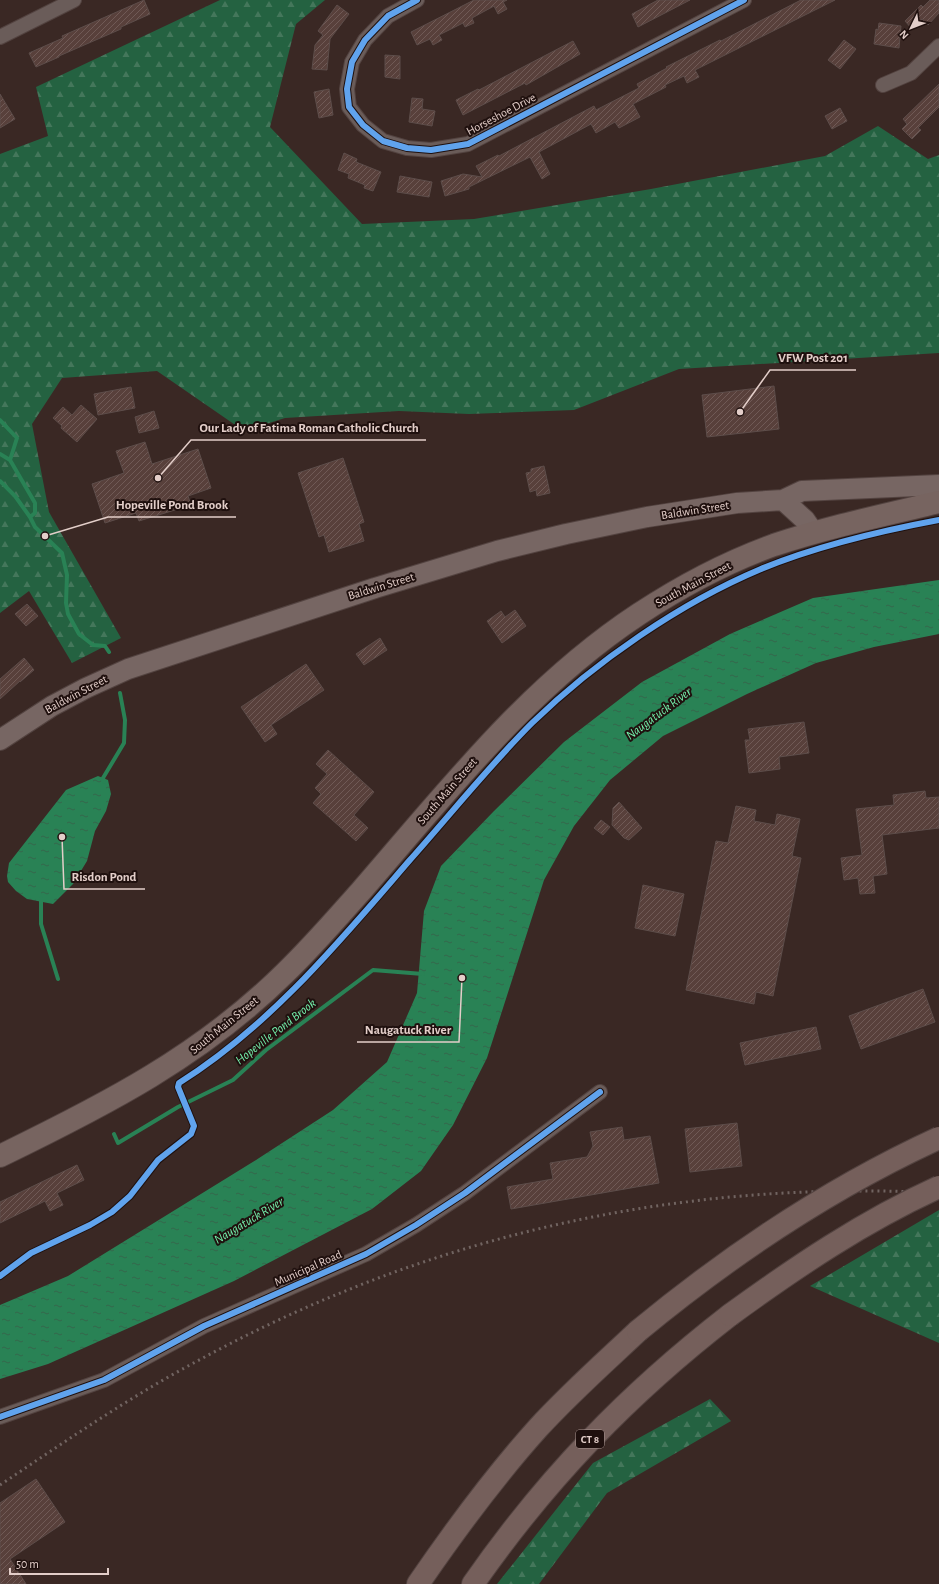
<svg xmlns="http://www.w3.org/2000/svg" width="939" height="1584" font-family="'Alegreya Sans',sans-serif">
	<defs>
		<pattern id="forest-firs" width="22" height="20" patternUnits="userSpaceOnUse"><rect width="22" height="20" fill="#246241"/><path d="M5 1l3.5 6h-7zM16 11l3.5 6h-7z" fill="#44775b"/></pattern>
		<pattern id="water-ripples" width="26" height="14" patternUnits="userSpaceOnUse"><rect width="26" height="14" fill="#298255"/><path d="M2 4q2-2 4 0t4 0M15 11q2-2 4 0t4 0" fill="none" stroke="#34674b"/></pattern>
		<pattern id="building-hatch" width="6" height="6" patternUnits="userSpaceOnUse"><rect width="6" height="6" fill="#58403b"/><path d="M-1 1l2-2M0 6l6-6M5 7l2-2" fill="none" stroke="#705a56"/></pattern>
	</defs>
	<rect width="100%" height="100%" fill="#3a2824"/>
	<!-- forest -->
	<path fill="url(#forest-firs)" d="M220,0h105l-29,24 -26,103 92,97 112,-5 177,-30 174,-33 53,-30 50,33 11,-4v198l-260,16 -105,41 -105,4 -70,-3 -114,7 -41,13 -87,-60 -95,7 -30,46 17,88 72,126 -49,25 -43,-72 -29,22v-459l48,-18 -12,-49z
		M939,1209v134l-129,-57 129,-76z
		M710,1399l21,22 -124,72 -68,91h-42l96,-121z"/>
	<!-- water -->
	<path fill="url(#water-ripples)" d="M939,580v54l-65,13 -58,16 -69,31 -84,42 -53,44 -36,46 -30,54 -57,178 -34,67 -32,46 -49,38 -138,72 -186,83 -48,15v-74l68,-29 188,-116 77,-50 54,-48 30,-69 7,-82 17,-45 53,-55 70,-69 78,-60 88,-48 83,-36z
		M98,776l10,4 3,14 -5,17 -11,20 -8,30 -14,23 -20,20 -26,-5 -11,-8 -8,-9 -1,-6 2,-13 57,-73z"/>
	<g fill="none" stroke-linecap="round" stroke-linejoin="round">
		<!-- stream -->
		<path stroke="#298255" stroke-width="4" d="M0,420l17,18 -7,22 25,43v10l-5,4 5,10 27,26 5,22 -1,28 2,11 11,20 14,11 12,1 4,6
			M0,454l10,6
			M0,481l15,15 15,21
			M104,782l-1,-4 21,-35 1,-23 -5,-27
			M41,898v26l17,55
			M114,1134l4,9 60,-36 55,-27 33,-30 107,-80 50,4"/>
	</g>
	<!-- building -->
	<path fill="url(#building-hatch)" stroke="#5d4d4a" d="M144,0l6,14 -29,13v2l-62,27v1l-23,10 -7,-14 34,-15 -1,-2z
		M474,0h33l-4,2 4,7 -9,5 -4,-8 -22,12 2,5 -9,4 -2,-4 -24,12 3,5 -9,5 -3,-6 -13,6 -6,-13z
		M658,0h32l-52,27 -6,-13z
		M801,0h34l-140,70 4,7 -12,6 -3,-7 -19,9 1,2 -33,17 7,13 -21,11 -4,-6 -19,11 -5,-9 -52,28 11,22 -8,5 -12,-22 -61,30v2l-24,7 -4,-15 22,-7 19,3 -6,-11 22,-11 1,1 95,-50 2,4 43,-22 -2,-4 30,-16 -1,-1 54,-27 1,1z
		M930,0h9v13l-11,12 -6,-6 -10,10 -7,-8 16,-16 2,2z
		M337,5l12,9 -19,25 -3,31 -15,-1 3,-24 8,-10 -5,-4z
		M879,23l22,3 -2,22 -25,-4 2,-15 2,1z
		M844,40l12,9 -16,20 -12,-9z
		M573,41l7,13 -54,31 -1,-2 -62,32 -7,-15 22,-11 1,1z
		M385,55l15,1v23l-15,-2z
		M939,84v23l-21,21 3,2 -9,9 -10,-10 5,-5 -4,-5z
		M329,89l4,26 -14,3 -5,-26z
		M0,94l15,25 -15,9z
		M412,98l11,1 -1,10 13,2 -3,15 -23,-4z
		M840,108l7,13 -15,8 -7,-13z
		M344,153l13,6 -1,3 25,10 -8,19 -9,-3 1,-3 -17,-7 1,-4 -11,-4z
		M400,176l32,6 -3,15 -32,-5z
		M774,386l5,43 -72,8 -5,-42z
		M131,387l4,21 -37,7 -4,-21z
		M81,405l16,14 -20,23 -16,-14 1,-2 -9,-8 10,-11 9,8z
		M154,411l5,17 -20,5 -4,-16z
		M145,442l7,22 46,-15 13,39 -23,8 3,9 -52,16 -3,-8 -31,10 -13,-39 32,-11 -8,-22z
		M343,458l21,64 -5,2 5,17 -35,11 -5,-17 -5,2 -21,-64z
		M544,466l6,27 -13,3 -1,-6 -6,2 -4,-19 5,-1v-3z
		M27,604l11,12 -12,10 -11,-12z
		M515,610l11,16 -24,17 -15,-22 14,-10 4,6z
		M380,638l7,12 -23,15 -8,-11z
		M24,658l10,12 -14,12v-1l-20,18v-20z
		M306,664l18,26 -53,35 6,9 -12,8 -24,-35z
		M804,722l5,31 -30,4 1,12 -31,4 -4,-33h5l-2,-11z
		M328,750l46,42 -20,23 14,13 -12,13 -43,-38 8,-9 -6,-6 12,-14 -11,-10z
		M925,791l1,7 13,-1v31l-57,7 5,39 -14,2 2,17 -15,1 -2,-16 -14,2 -3,-22 21,-3 -6,-46 38,-4 -1,-10z
		M619,802l23,26 -13,12 -5,-2 -12,-13 1,-17z
		M736,806l20,4 -2,11 21,4 2,-11 23,5 -8,37 9,2 -28,138 -17,-4 -2,12 -68,-14 30,-149 12,2z
		M601,820l9,7 -7,8 -9,-7z
		M643,885l41,9 -9,42 -40,-8z
		M923,989l12,33 -74,27 -12,-33z
		M816,1027l5,22 -76,16 -5,-22z
		M737,1123l5,43 -52,6 -5,-43z
		M622,1127l2,13 26,-4 9,47 -148,26 -4,-22 46,-8 -3,-16 37,-6 6,-11 -3,-14z
		M77,1165l7,15 -27,13 6,12 -13,6 -5,-10 -45,22v-21z
		M36,1479l29,43 -55,37 16,25h-26v-81z"/>
	<g fill="none" stroke-linecap="round" stroke-linejoin="round">
		<!-- street casing -->
		<g stroke="#534340" stroke-width="16">
			<path id="street" d="M417,0l-29,16 -23,24 -13,22 -5,27 2,18 14,18 20,16 24,7 24,2 37,-6 276,-144
				M0,37l74,-37
				M883,85l28,-12 28,-27
				M0,1417l104,-37 100,-54 162,-72 50,-29 49,-32 135,-101"/>
		</g>
		<!-- secondary casing -->
		<g stroke="#534340" stroke-width="22">
			<path id="secondary" d="M783,500l22,20 9,13
				M0,740l52,-34 34,-18 42,-19 247,-81 122,-37 69,-17 81,-17 90,-14 46,-3 19,-9 137,-6"/>
		</g>
		<!-- primary casing -->
		<g stroke="#534340" stroke-width="24">
			<path id="primary" d="M0,1156c105,-51 201,-100 285,-183 27,-26 51,-54 76,-82 86,-99 167,-204 278,-277 41,-27 88,-52 135,-69 54,-18 110,-30 165,-43"/>
		</g>
		<!-- highway casing -->
		<g stroke="#534340" stroke-width="24">
			<path id="highway" d="M418,1584c37,-54 76,-107 120,-156 31,-34 66,-65 100,-97
				M473,1584c74,-106 155,-190 257,-269"/>
		</g>
		<!-- street -->
		<use href="#street" stroke="#6a5c59" stroke-width="14"/>
		<!-- secondary -->
		<use href="#secondary" stroke="#776663" stroke-width="20"/>
		<!-- primary -->
		<use href="#primary" stroke="#776460" stroke-width="22"/>
		<!-- highway -->
		<use href="#highway" stroke="#755f5b" stroke-width="22"/>
		<!-- rail -->
		<path stroke="#716461" stroke-width="3" stroke-dasharray="2 4" stroke-linecap="butt" d="M0,1485c66,-44 131,-89 201,-126 229,-124 478,-180 738,-166"/>
		<!-- highway-bridge casing -->
		<g stroke="#534340" stroke-width="24" stroke-linecap="butt">
			<path id="highway-bridge" d="M730,1315c66,-48 134,-94 209,-128
				M638,1331c92,-76 192,-143 301,-193"/>
		</g>
		<!-- highway-bridge -->
		<use href="#highway-bridge" stroke="#755f5b" stroke-width="22"/>
		<!-- cycleway casing -->
		<g stroke="#1f100e" stroke-width="8">
			<path id="cycleway" d="M417,0l-29,16 -23,24 -13,22 -5,27 2,18 14,18 20,16 24,7 24,2 37,-6 276,-144
				M0,1276l31,-23 59,-28 22,-13 18,-16 28,-36 33,-26 3,-8 -16,-39 1,-4c91,-57 161,-142 230,-222 41,-46 80,-95 123,-138 63,-61 148,-120 229,-154 56,-23 119,-38 178,-49
				M0,1417l104,-37 100,-54 162,-72 50,-29 49,-32 135,-101"/>
		</g>
		<!-- cycleway -->
		<use href="#cycleway" stroke="#60a3ed" stroke-width="6"/>
	</g>
	<g text-anchor="middle" dominant-baseline="central" stroke-width="4" stroke-linejoin="round" paint-order="stroke">
		<!-- shield labels -->
		<rect fill="#1f100e" stroke="#a89591" stroke-width="1" x="576" y="1430" width="28" height="18" rx="3"/>
		<g font-size="11" font-weight="bold" fill="#e3cec9">
			<text x="590" y="1439">CT 8</text>
		</g>
		<!-- street labels -->
		<g font-size="12" fill="#e3cec9" stroke="#1f100e">
			<text transform="translate(501 114) rotate(-28)">Horseshoe Drive</text>
			<text transform="translate(695 510) rotate(-9)">Baldwin Street</text>
			<text transform="translate(693 584) rotate(-28)">South Main Street</text>
			<text transform="translate(381 586) rotate(-17)">Baldwin Street</text>
			<text transform="translate(76 694) rotate(-28)">Baldwin Street</text>
			<text transform="translate(447 791) rotate(-49)">South Main Street</text>
			<text transform="translate(224 1025) rotate(-39)">South Main Street</text>
			<text transform="translate(308 1268) rotate(-24)">Municipal Road</text>
		</g>
		<!-- water labels -->
		<g font-size="13" font-style="italic" fill="#74f1ac" stroke="#1f100e">
			<text transform="translate(659 714) rotate(-37)">Naugatuck River</text>
			<text transform="translate(276 1032) rotate(-38)">Hopeville Pond Brook</text>
			<text transform="translate(249 1221) rotate(-31)">Naugatuck River</text>
		</g>
	</g>
	<!-- callouts -->
	<path fill="none" stroke="#e3cec9" stroke-width="1.5" d="M740 412L770 370H856M158 478L191 440H426M45 536L108 517H236M62 837L64 889H145M462 978L459 1042H357"/>
	<g fill="#e3cec9" stroke="#1f100e" stroke-width="1.5">
		<circle cx="740" cy="412" r="4"/>
		<circle cx="158" cy="478" r="4"/>
		<circle cx="45" cy="536" r="4"/>
		<circle cx="62" cy="837" r="4"/>
		<circle cx="462" cy="978" r="4"/>
	</g>
	<g font-size="13" text-anchor="middle" font-weight="bold" fill="#e3cec9" stroke="#1f100e" stroke-width="4" stroke-linejoin="round" paint-order="stroke">
		<text x="813" y="362">VFW Post 201</text>
		<text x="309" y="432">Our Lady of Fatima Roman Catholic Church</text>
		<text x="172" y="509">Hopeville Pond Brook</text>
		<text x="104" y="881">Risdon Pond</text>
		<text x="408" y="1034">Naugatuck River</text>
	</g>
	<!-- north arrow -->
	<g transform="translate(911 28) rotate(227)" stroke="#1f100e" stroke-width="3" paint-order="stroke">
	<path d="M0-3L7 15L0 10L-7 15Z" fill="#e3cec9"/>
	<text y="-6" font-size="11" font-weight="bold" text-anchor="middle" fill="#e3cec9">N</text>
	</g>
	<!-- scale -->
	<path d="M10 1568v6h98v-6" fill="none" stroke="#e3cec9" stroke-width="2"/>
	<text x="16" y="1568" font-size="12" fill="#e3cec9" stroke="#1f100e" stroke-width="3" paint-order="stroke">50 m</text>
</svg>
